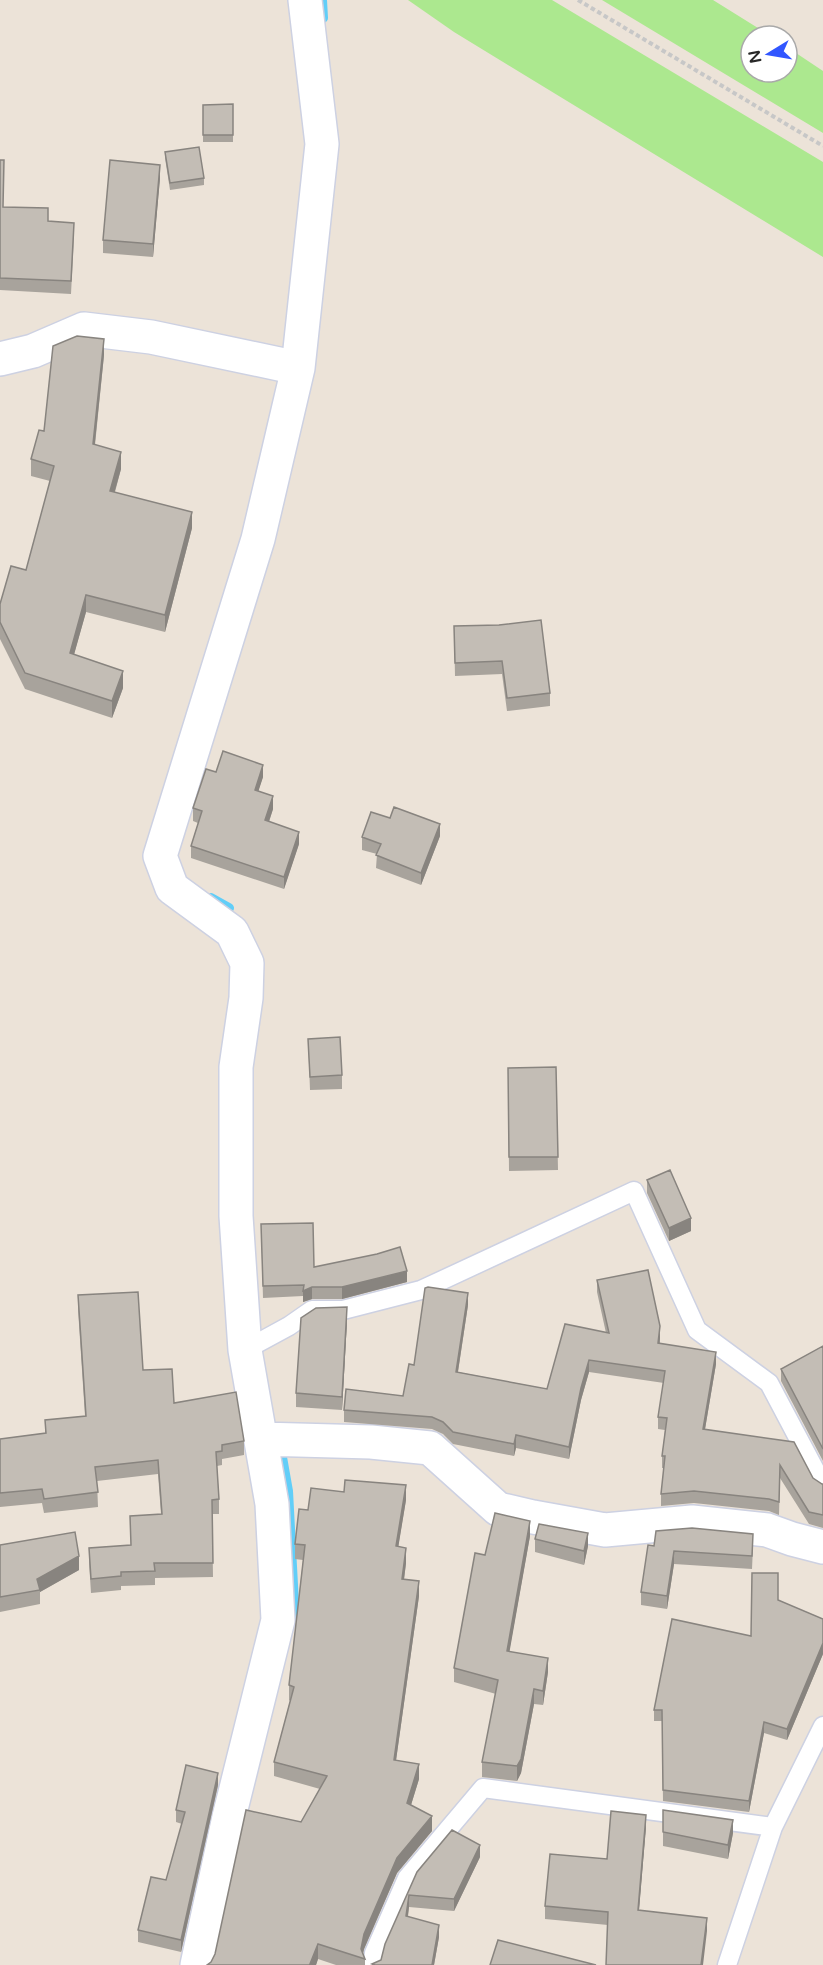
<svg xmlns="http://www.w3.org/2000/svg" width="823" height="1965" font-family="'Varela Round',sans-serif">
	<rect width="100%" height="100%" fill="#ece3d8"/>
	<!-- green -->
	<path fill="#ace88f" d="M408,0h144l271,162v95l-369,-225z
		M602,0h111l58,36h-20v36h36v-25l36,24v62z"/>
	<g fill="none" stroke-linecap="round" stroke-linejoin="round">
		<!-- stream -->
		<path stroke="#61cef8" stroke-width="10" d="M322,0l1,18
			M211,898l18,10
			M282,1457l6,34 6,113 -3,15"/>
		<!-- service casing -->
		<g stroke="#cdd1e2" stroke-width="21">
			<path id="service" d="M245,1350l44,-24 23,-16h31l78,-20 213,-99 63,139 72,53 54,102
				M372,1965l2,-12 33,-75 76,-90 290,39
				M727,1965l46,-138 50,-101"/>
		</g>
		<!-- minor casing -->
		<g stroke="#cdd1e2" stroke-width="36">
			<path id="minor" d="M0,359l33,-8 51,-22 67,8 147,31
				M261,1439l110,3 59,6 68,61 35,8 72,13 87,-8 75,8 25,9 31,8
				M197,1965l32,-148 49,-197 -6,-116 -27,-154 -9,-134v-149l10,-69 1,-35 -15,-31 -60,-44 -12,-32 98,-317 40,-171 24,-224 -17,-144"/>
		</g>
		<!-- path -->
		<path stroke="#c7c7c7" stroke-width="4" stroke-dasharray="4.5 3" stroke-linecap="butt" d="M578,0l245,146"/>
		<!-- service -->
		<use href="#service" stroke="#fff" stroke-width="18"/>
		<!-- minor -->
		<use href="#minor" stroke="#fff" stroke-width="33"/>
	</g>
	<!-- wall -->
	<path fill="#a8a39c" d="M233,104v38h-30v-37z
		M165,152l39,26v7l-34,5 -5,-32z
		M0,160l3,47 45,14 26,15 -3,58 -71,-4z
		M160,178l-7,79 -50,-4v-13z
		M104,355l-9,90 26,24 -6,23 77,36 -27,104 -79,-20 -12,42 49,34 -11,30 -87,-29 -25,-50v-35l26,-34 24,-89 -19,-5v-17l13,-28z
		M454,626l96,67v13l-43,5 -5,-37 -47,2z
		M216,772l47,5 -5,14 15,18 -4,13 30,22 -15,45 -93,-31v-12l7,-23 -5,-2v-13z
		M440,836l-19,49 -45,-17 1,-14 -15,-4v-13z
		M308,1039l34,36v14l-32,1z
		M556,1067l2,103 -49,1 -1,-103z
		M647,1180l44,51 -22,10 -22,-48z
		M261,1224l53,43 93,15 -65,17h-30l-9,3v-6l-40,2z
		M597,1280l63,58v5l56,21 -11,65 108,49 9,6h1v44l-14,-4 -29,-46 -1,37 -10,-4 -75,-8 -33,3v-12l3,-26h-2v-12l3,-26 -7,-1v-12l6,-34 -75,-11 -8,28 -12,59 -53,-11 -2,8 -61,-12 -10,-10 -11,-5 -88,-7v-12l59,-14 11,-31 54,-60 -10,67 89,17 59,-56 -9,-41z
		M78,1295l65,75 31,33 70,38v14l-22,4v6l-5,1 2,33v15h-7l1,63 -58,1v7l-34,1v4l-30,3 -2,-31v-14l42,-3 -1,-29 31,-2 -3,-40 -61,7 1,26 -54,6 -2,-10 -42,4v-68l45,-6v-13l40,-4 -7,-107z
		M347,1321l-5,89 -46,-3v-14z
		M823,1346v115l-42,-80v-12z
		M406,1500l-8,47 8,16 -2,17 15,16 -23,164 23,19 -8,26 21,26 -35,42 -33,76 -1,4 2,6v6h-29l-18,-6 -2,6h-109l4,-3 90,-140 19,-33 -46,-13v-14l16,-61 -1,-1v-15l14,-125 -8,-1v-15l13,-34z
		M530,1536l-21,116 39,20 -5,33 -9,-1 -13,69 -4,8 -35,-4v-15l14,-68 -42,-12v-14l31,-113z
		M535,1539l53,7 -4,19 -49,-13z
		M0,1545l79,25 -39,22v12l-40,8z
		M654,1546l99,1 -1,22 -78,-5 -7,45 -26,-4v-13z
		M778,1600l45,19v35l-36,86 -23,-7 -15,79 -86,-11 -1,-80h-8v-11l97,-74z
		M218,1785l-37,167 -43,-10v-12l28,-50 16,-56 -6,-2v-12z
		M663,1810l70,23 -5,26 -65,-13z
		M646,1827l-7,83 68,21 -99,-6 -63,-6v-13l62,-47z
		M480,1857l-26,54 -45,-4 -1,10 31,20 -5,28h-62v-1l9,-4 36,-88z"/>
	<!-- shaded-wall -->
	<path fill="#88847f" d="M160,165v13l-7,79v-13z
		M104,339v16l-11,106v-17z
		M121,452v17l-11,39v-17z
		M192,512v16l-27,104v-17z
		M86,595v17l-16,57v-16z
		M123,671v17l-11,30v-17z
		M263,765v12l-8,25v-12z
		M273,796v13l-8,24v-13z
		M440,824v12l-19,49v-12z
		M299,832v12l-15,45v-12z
		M691,1218v13l-22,10v-13z
		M407,1271v11l-65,17v-12z
		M312,1287v12l-9,3v-11z
		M468,1293v12l-12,79v-12z
		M347,1307v14l-5,89v-13z
		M660,1326v12l-2,17v-12z
		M716,1352v12l-13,77v-12z
		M589,1360v12l-8,28 -12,59v-12l12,-59z
		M516,1435v13l-2,8v-12z
		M406,1485v15l-10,61v-15z
		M530,1521v15l-23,130v-15z
		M588,1533v13l-4,19v-14z
		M406,1548v15l-4,31v-15z
		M674,1551v13l-7,45v-13z
		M79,1556v14l-39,22 -3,-13z
		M419,1581v15l-25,179v-15z
		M823,1643v11l-36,86v-11z
		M548,1658v14l-5,33v-14z
		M534,1689v15l-13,69 -4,8v-15z
		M764,1722v11l-15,79v-11z
		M419,1764v15l-12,39v-15z
		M218,1773v12l-37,167v-12z
		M646,1815v12l-8,95v-12z
		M432,1816v15l-35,42 -33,76 -2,9 -1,-9 3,-15 33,-76z
		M733,1820v13l-5,26v-14z
		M480,1845v12l-26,54v-12z
		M409,1895v12l-3,21v-12z
		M707,1918v13l-4,34h-2z
		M439,1925v12l-5,28h-2z
		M318,1944v15l-2,6h-6z"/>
	<!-- building -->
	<path fill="#c3bdb5" stroke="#88847f" stroke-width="1.5" d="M233,104v31h-30v-30z
		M199,147l5,31 -34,5 -5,-31z
		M0,160h4l-1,47 45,1v13l26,2 -3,58 -71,-3z
		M110,160l50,5 -7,79 -50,-4z
		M77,336l27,3 -11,105 28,8 -11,39 82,21 -27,103 -79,-20 -16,58 53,18 -11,30 -87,-28 -25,-51v-18l11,-38 15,4 28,-104 -23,-7 8,-29 5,1 9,-85z
		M541,620l9,73 -43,5 -5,-37 -47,2 -1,-37 45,-1z
		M223,751l40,14 -8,25 18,6 -8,24 34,12 -15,45 -93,-31 11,-35 -9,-3 13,-39 10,3z
		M394,807l46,17 -19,49 -45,-18 5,-11 -19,-7 9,-25 19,6z
		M340,1037l2,38 -32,2 -2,-38z
		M556,1067l2,90h-49l-1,-89z
		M670,1170l21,48 -22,10 -22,-48z
		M313,1223l1,44 63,-13 23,-7 7,24 -65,16h-30l-9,4 1,-6 -41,1 -2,-62z
		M648,1270l12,56 -2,17 58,9 -13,77 91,13 19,36 9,6h1v31l-14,-3 -29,-47 -1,37 -10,-3 -75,-8 -33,3 4,-38h-3l5,-38 -9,-1 7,-46 -76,-11 -8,28 -12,59 -53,-12 -2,9 -61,-12 -10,-10 -11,-5 -88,-7 2,-21 57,7 6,-32 5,1 11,-77 3,-1 40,6 -12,79 91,17 18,-65 44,9 -12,-53z
		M138,1292l5,78 29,-1 2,34 62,-11 8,49 -22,4v6l-6,1 3,47 -7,1 1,63h-59l1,8 -34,1v4l-30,3 -2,-31 42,-3 -1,-29 32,-2 -4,-54 -63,7 3,25 -54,7 -2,-10 -42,4v-54l46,-6 -1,-13 41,-4 -8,-121z
		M347,1307l-5,90 -46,-4 5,-75 15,-10z
		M823,1346v103l-42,-80z
		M345,1480l61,5 -10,61 10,2 -4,31 17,2 -25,179 25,4 -12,39 25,13 -35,42 -33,76 -3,15 4,10 -47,-15 -8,20 2,1h-105l4,-3 4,-8 31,-144 55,12 26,-46 -53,-14 20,-75 -5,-2 16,-140 -10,-1 4,-35 9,1 3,-22 33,4z
		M495,1513l35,8 -23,130 41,7 -5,33 -9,-2 -13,70 -4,7 -35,-4 16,-82 -44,-12 21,-115 10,2z
		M539,1524l49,9 -4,18 -49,-12z
		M692,1528l61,6 -1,22 -78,-5 -7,45 -26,-4 7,-47 6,1 2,-15z
		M75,1532l4,24 -42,23 3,11 -40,7v-52z
		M752,1573h26v27l45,19v24l-36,86 -23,-7 -15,79 -86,-11 -1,-80h-8l18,-91 79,17z
		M186,1765l32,8 -37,167 -43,-10 13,-53 15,3 19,-68 -9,-2z
		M663,1810l70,10 -5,25 -65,-13z
		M611,1811l35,4 -8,95 69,8 -6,47h-95l2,-53 -63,-6 5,-52 57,5z
		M452,1830l28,15 -26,54 -45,-4 -3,21 33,9 -7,40h-57l-3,-1 9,-4 4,-16 32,-72z
		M498,1940l98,25h-106z"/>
	<!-- north arrow -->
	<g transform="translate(769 54) rotate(259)"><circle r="28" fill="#ffffff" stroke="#a9a9a9" stroke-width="1.5"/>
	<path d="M0-4.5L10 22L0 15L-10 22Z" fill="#3156ff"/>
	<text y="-9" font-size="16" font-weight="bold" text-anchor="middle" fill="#282828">N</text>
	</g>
</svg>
